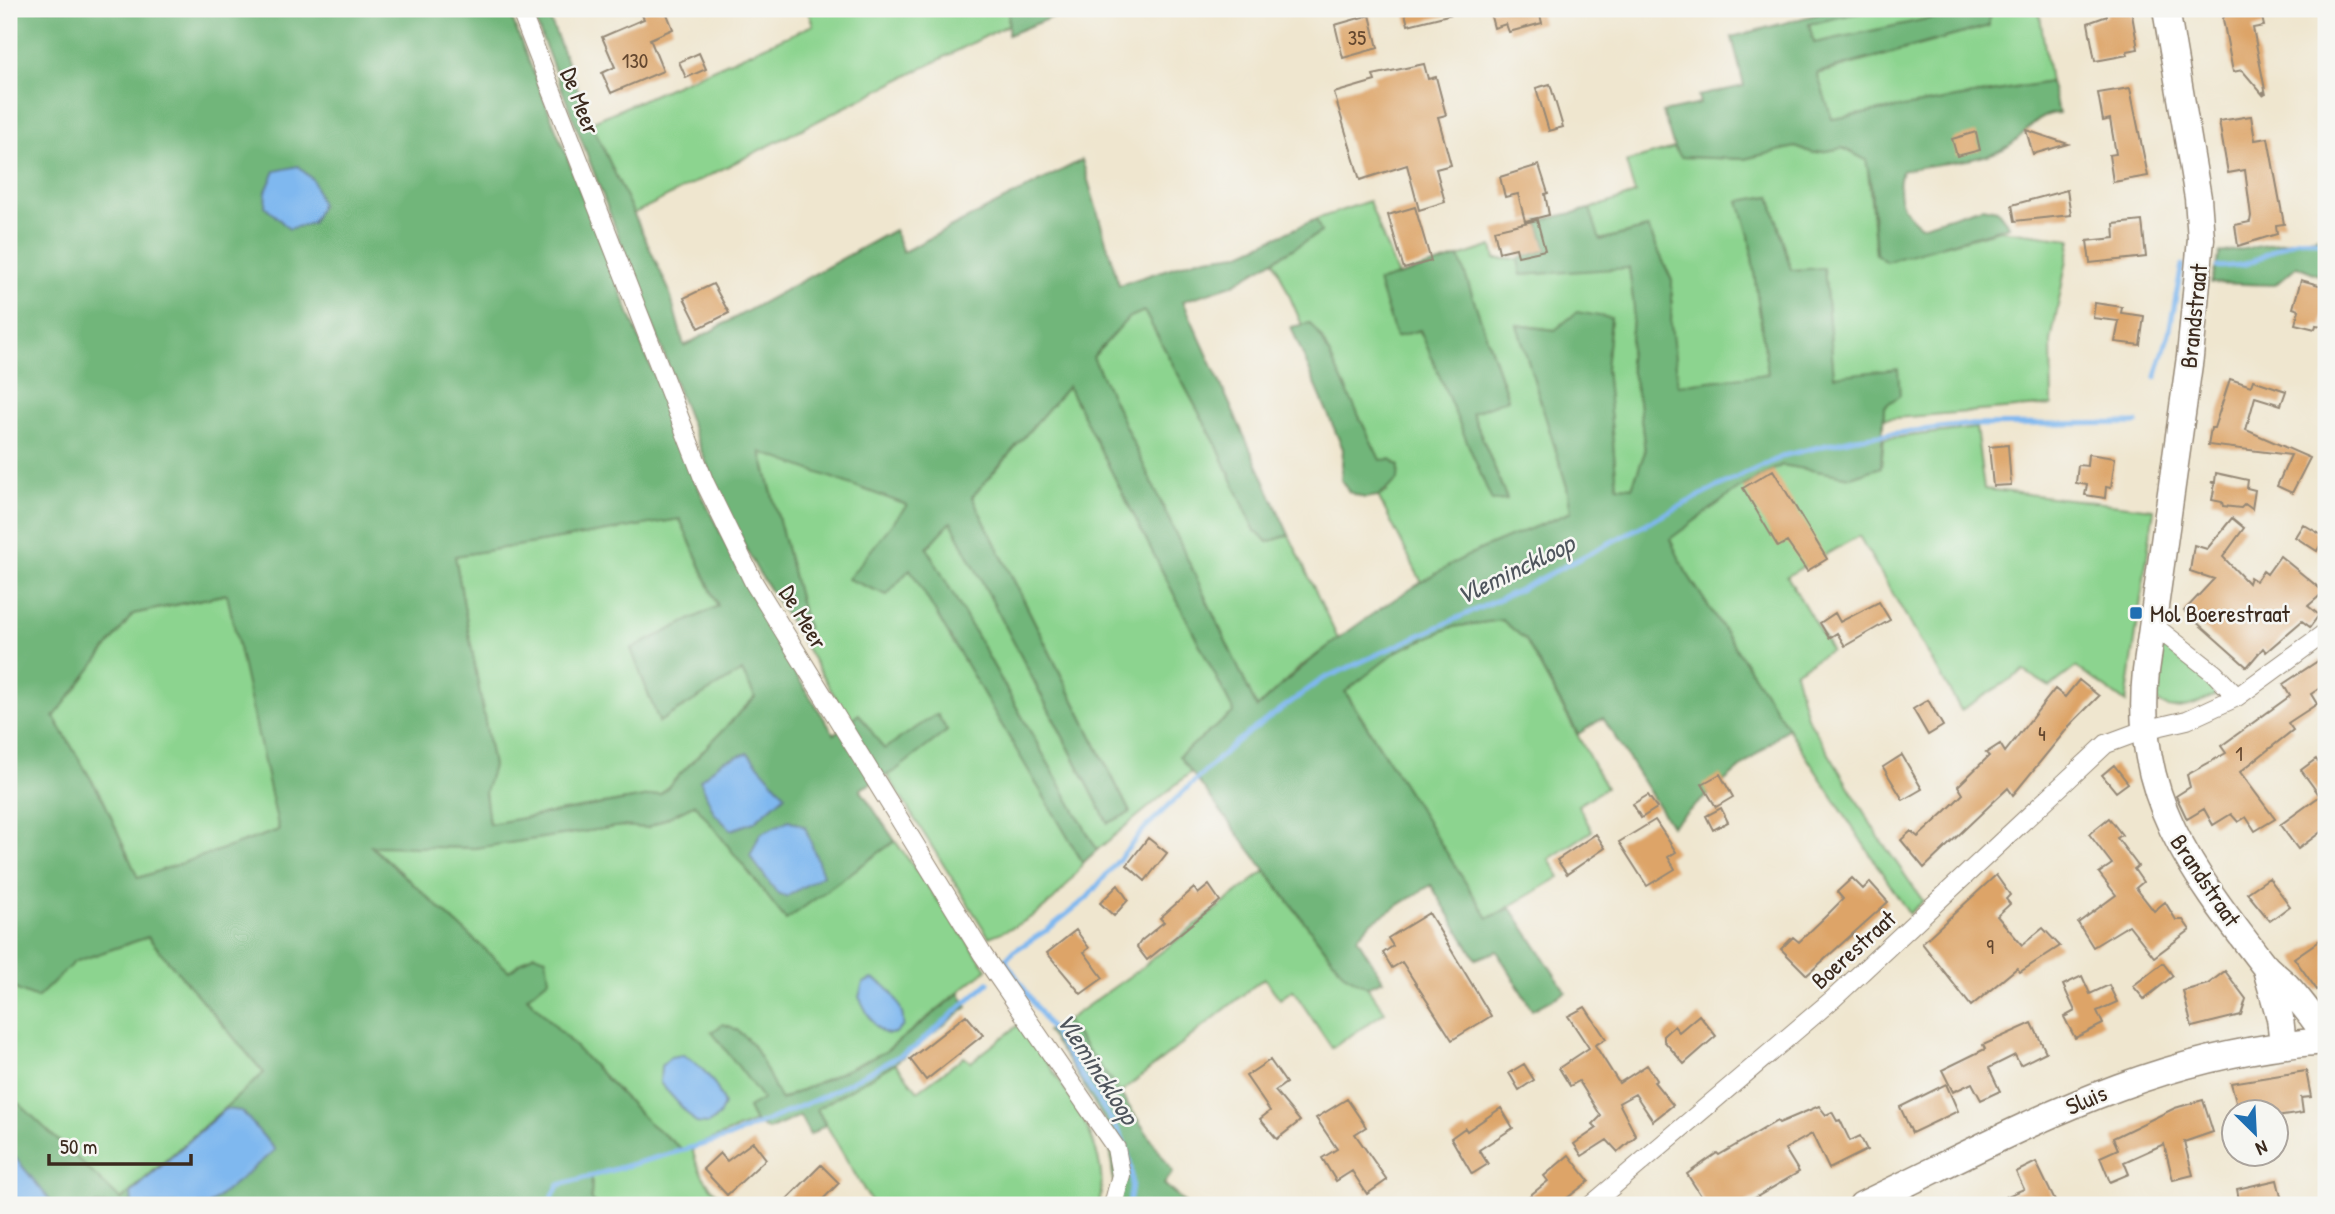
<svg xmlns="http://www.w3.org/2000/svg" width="2335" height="1214" font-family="'Patrick Hand',sans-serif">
	<rect width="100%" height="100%" fill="#f6f6f2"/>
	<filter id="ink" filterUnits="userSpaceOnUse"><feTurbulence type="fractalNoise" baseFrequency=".0143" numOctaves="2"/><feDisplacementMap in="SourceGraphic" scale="14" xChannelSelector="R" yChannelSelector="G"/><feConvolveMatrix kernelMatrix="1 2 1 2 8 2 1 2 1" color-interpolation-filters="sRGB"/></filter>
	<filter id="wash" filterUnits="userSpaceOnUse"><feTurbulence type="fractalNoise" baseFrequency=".00686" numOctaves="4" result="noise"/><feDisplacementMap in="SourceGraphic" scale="28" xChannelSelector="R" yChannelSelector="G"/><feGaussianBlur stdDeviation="1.57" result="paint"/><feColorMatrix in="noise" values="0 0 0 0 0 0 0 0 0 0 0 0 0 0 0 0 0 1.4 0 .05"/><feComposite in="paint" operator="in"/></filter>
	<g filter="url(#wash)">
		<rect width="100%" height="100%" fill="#efe6cf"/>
		<!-- green -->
		<path fill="#8cd48f" stroke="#647f56" stroke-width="2" d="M807,9h202l-1,16 -375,189 -42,-92 222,-97z
			M1876,9h98l-160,35 -6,-20z
			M1989,9h50l11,73 -218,38 -15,-46 172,-48z
			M1795,147l19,6 29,-5 24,12 9,94 10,7 114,-31 71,9 -20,102 1,64 -168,14v-12l-50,-31 -10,-107 -33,1 -21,-74 -30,6 9,33 19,139 -90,11 -7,-60 1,-44 -24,-53 -49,12 -9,-31 45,-15 -9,-32 48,-14 8,9 62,2z
			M1369,201l29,76 -19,5 17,55 23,-7 88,169 -35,-87 36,-14 -49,-141 33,-11 3,13h23l4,16 107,-8 5,40 -5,54 10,40 6,51 -13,35 -15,-1 -11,-118 5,-50 -56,12 -37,-5 49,162 4,25 -115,50 -34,21 -44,-87 9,-4 -7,-32 -58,-121 -12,-16 -8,2 -28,-65 47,-28 -5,-13z
			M1144,311l73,135 38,85 13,11 21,-7 49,104 -38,28 -43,41 -164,-351 35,-39z
			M1068,386l166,326 -55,44 12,16 -94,78 -170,-302 24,-27 156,301 23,-10 -158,-315z
			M1976,428l8,61 170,20 -28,194 -50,-36 -26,20 -26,-16 -63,39 -102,-174 -72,40 44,74 -36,22 12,45 73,122 43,62 -14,13 -223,-342 -17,-33 69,-50 44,-24 69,12 30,-10 3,-28z
			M761,451l146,54 3,63 173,295c-25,39 -50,58 -94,74l-102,-162 60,-44 -9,-16 -54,34 -25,-34 -9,7 -52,-88 9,-6z
			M680,519l38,88 -59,115 83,-51 13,26 -94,97 -172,30 -4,-32 8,-26 -38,-210z
			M228,594l51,236 -141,49 -34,-78 -50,-84 79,-103z
			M1502,620l24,20 80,148 -28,17 14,26 -43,28 11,18 -72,42 -143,-228 52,-40 55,-24z
			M2162,642l63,48c-16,9 -53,29 -68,10z
			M695,804l91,116 109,-79 92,128 -102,83 -105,48 -27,-55 -41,-13 52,68 -16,8 7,14 -63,25c4,23 19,46 39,58h-134l-6,-6 1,-22 91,-27 -35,-28 -121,-125 7,-43 -25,17 -139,-126 105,3 147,-22 25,2z
			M1265,871l79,103 23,13 18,25 -53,36 -39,-58 -13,9 -16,-21 -144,115 -54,-72 71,-50z
			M148,937l116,136 -143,128 -112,-107v-112l8,8 39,-13 18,-15z
			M1020,1024c33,51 95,118 79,181h-226l-56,-96 78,-46 23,28 46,-34 7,5z"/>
		<!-- forest -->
		<path fill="#71b67a" stroke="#56704c" stroke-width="2" fill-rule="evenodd" d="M9,9h499l194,487 76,151 56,87 25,-20 25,35 53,-35 10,17 -52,40 -35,18 35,52 -109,79 -91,-116 -48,24 -25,-2 -147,22 -104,-2 138,125 25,-17 12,4 3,21 -22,18 121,125 35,28 -91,27 -1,22 6,6h-588v-111l112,106 143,-127 -116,-136 -74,25 -37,36 -20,-8 -8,-8zM680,519l38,87 -87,43 28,73 83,-51 13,26 -94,97 -172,30 -4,-32 8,-26 -38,-210zM227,594l52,236 -141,48 -34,-77 -50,-84 79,-103z
			M531,9h15l45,113 78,168 15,56 210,-116 9,22 179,-92 37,125 79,-26 41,-5 77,-35 5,13 -89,53 -49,16 106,234 -21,7 -13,-11 -38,-85 -73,-135 -16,7 -35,39 164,351c59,-57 125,-104 197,-145 36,-21 79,-34 117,-51l-4,-25 -50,-162 38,5 22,-18 34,6 -5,50 11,118 15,1 13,-35 -6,-51 -10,-40 5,-54 -5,-39 -108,7 -3,-16 29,-9 -9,-29 52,-12 10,31 48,-12 24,53 -1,44 7,60 90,-11 -19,-139 -10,-34 31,-5 21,74 33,-2 10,108 64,-7 2,26 -16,12 -3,60 -30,10 -69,-12 -44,24 -68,50 16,33 102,156 -117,98 -68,-108 -25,16 -52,-94 -24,-20 -50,7 -55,24 -52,41 143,226 23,-10 55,84 -34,18 -35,-59 -21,8 -45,-74 -61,38 -13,15 26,42 -16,7 -23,-13 -165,-218 55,-44 -166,-326 -96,111 158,316 -22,10 -157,-301 -24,26 170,302 -14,13 -173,-294 -23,26 -39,-16 59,-74 -146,-53 46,176 -9,6 -42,-66 -38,-74z
			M1009,9h63l-64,26z
			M1837,9h39l-67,15 5,19 160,-34h15v17l-172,47 15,46 218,-37 9,31c-27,1 -33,24 -54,35 -31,16 -70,14 -103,23 -7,24 -2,39 19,55l61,-19 15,3 12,16 -123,36 -10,-8 -5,-68 -5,-26 -23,-12 -29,5 -19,-6 -51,12 -63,-2 -7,-9 -11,-36 37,-8 -2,-8 46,-10 -12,-49z
			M2326,235v43l-29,-12 -22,19 -64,-2 9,-30z
			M1459,257l49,142 -36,14 35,87 -15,1 -72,-171 -24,7 -18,-55z
			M1310,323l12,16 58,121 11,-1 8,7 -1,14 -20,16 -14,2 -15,-6 -8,-12 2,-31 -52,-122z
			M960,993l7,14 -72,56 -78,46 8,16 -15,10 -10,-19 -32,14 -13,-8 -7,-14 15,-9 -51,-67 11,-8c33,8 43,50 58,76l104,-48z
			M1066,1021l54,72 53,79 -9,12 23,21h-71l-8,-79 -36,-60 -25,-35z"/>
		<!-- water -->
		<path fill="#7fb8ef" stroke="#5d7186" stroke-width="2" d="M298,166l15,14 8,25 -9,18 -23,6 -24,-23 1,-15 9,-20z
			M748,753l37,42 -31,27 -23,8 -17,-17 -14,-33 22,-19z
			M789,820l16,7 18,48 -37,22 -9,-4 -27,-37 10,-22z
			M872,979c17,4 33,29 31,47 -21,24 -35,-12 -44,-29l4,-14z
			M683,1055c19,10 35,29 41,50l-6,12 -10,7 -12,-1 -36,-40 1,-17 10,-9z
			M225,1109l17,2 33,39 -66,55h-77l-1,-12z
			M9,1149l1,2 44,54h-45z"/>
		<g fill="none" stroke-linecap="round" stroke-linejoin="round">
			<!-- stream -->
			<path stroke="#7fb8ef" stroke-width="5" d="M2217,267c9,-1 19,-1 28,-3 28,-9 50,-36 81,-19
				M2156,377l13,-44 13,-68
				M1005,960l116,175c10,25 15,44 7,70
				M1002,964l12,-13 33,-21 40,-32 58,-70 91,-86 85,-62 196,-89 200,-104 69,-32 70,-17 108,-13 173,-2
				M548,1205l11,-20 170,-48 93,-40 92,-49 74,-65"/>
		</g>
		<g id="blocks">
			<!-- building -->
			<path fill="#dda467" d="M651,9h14l8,20 -23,10 13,32 -52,22 -9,-20 13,-6 -13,-30 42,-18 -3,-6z
				M1404,9h47l1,5 -44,11z
				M1489,9h57v4l-6,2 2,8 -33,9 -3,-8 -12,4z
				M2131,9l7,40 -11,2 1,4 -33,6 -7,-38 19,-7 -1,-6z
				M2227,9h33l4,17 -11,2 13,67 -3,-4 1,5 -22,-26 -9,2 -10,-53z
				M1370,15l8,33 -35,10 -8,-33z
				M699,53l7,16 -20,9 -7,-16z
				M1424,64l4,15 8,-2 10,38 -8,2 13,48 -15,4 9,33 -26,8 -12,-45 -47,15 -26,-87 41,-12 -2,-6z
				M1550,84l13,43 -14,4 -13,-43z
				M2130,88l18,88 -35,6 -4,-27 7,-1 -6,-35 -7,2 -5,-28z
				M2251,116l4,24 13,-2 16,86 -8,1 1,9 -39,12 -3,-21 15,-3 1,-6 -6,-46 -17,3 -9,-52z
				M2026,130l42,14 -35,10z
				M1976,132l4,18 -23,6 -5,-17z
				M1539,165l9,28 -3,1 4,21 -24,6 -7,-27 -13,3 -5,-20z
				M2067,190l4,25 -56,6 -3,-16z
				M1415,207l16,54 -27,8 -16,-54z
				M1537,220l8,30 -27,6 -2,-8 -17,4 -5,-22z
				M2142,221l4,36 -56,6 -3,-22 28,-3 -1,-14z
				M2301,280l25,7 -4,39 -6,-1 -1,4 -20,-5 4,-14 -6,-2z
				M713,284l16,29 -30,15 -15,-30z
				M2095,303l27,4 -1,6 23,3 -4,29 -25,-3 4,-21 -26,-3z
				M2230,379l21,7 2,-6 33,11 -5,14 -26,-8 -9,33 64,28 -18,35 -15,-7 14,-31 -83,-10 3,-17h3z
				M2008,445l3,40 -18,1 -4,-39z
				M2088,454l27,4 -4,30 -5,-1 -1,11 -20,-3 2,-10 -11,-2 2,-18 9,1z
				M1773,470l54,89 -20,12 -20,-29 -9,5 -35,-59z
				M2216,473l32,7 -1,8 8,2 -3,19 -7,-5 -4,4 -18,-2 -1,-4 -10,-2 3,-16 -4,-2h4z
				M2232,518l12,10 -21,29 25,26 2,-6 6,4 7,-10 4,3 13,-18 44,36 -16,14 11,9 -9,12 -8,-6 -36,31 -3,-4 -16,19 -63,-56 30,-32 -24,-8 4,-26 13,4z
				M2303,524l22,13 -8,14 -22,-14z
				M1879,602l11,18 -45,26 -8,-13 -8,5 -9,-15 15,-10 5,9z
				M2321,659l5,9v16l-15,10 6,10 -29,19 5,7 -53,42 35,47 -20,12 -9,-14 -8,5 -7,-8 -18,11 -9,-16 -17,10 -11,-23 14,-9 -3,-12 39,-22 -5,-7 69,-50 -7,-12z
				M2079,680l20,16 -28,28 -58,71 -5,-7 -84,80 -23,-28 10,-9 7,6 27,-25 18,-18 -5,-8 31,-30 -3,-3 14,-9 5,8 50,-63 10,8z
				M1928,700l15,26 -15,9 -15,-26z
				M1902,755l20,34 -19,11 -20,-33z
				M2316,759l10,14v55l-28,21 -18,-24 40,-29 -19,-26z
				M2114,765l14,18 -12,9 -14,-17z
				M1720,774l13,23 -17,10 -14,-23z
				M1648,795l9,13 -16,10 -8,-14z
				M1721,808l7,14 -15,8 -7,-14z
				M2109,818l13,17 -5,3 21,28 -4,3 9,13 -7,6 18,23 11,-9 11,18h7l7,10 -36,27 -25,-32 -36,22 -15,-24 38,-28 -17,-22 13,-9 -23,-30z
				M1655,820l21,32 -8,5 7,12 -28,17 -28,-44z
				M1596,834l9,14 -38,26 -10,-14z
				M1148,838l19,15 -22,28 -18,-16z
				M1996,875l14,20 -4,4 4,5 -13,12 25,29 21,-17 17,18 -40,26 -3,-4 -46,38 -49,-63z
				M1852,878l11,11 7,-7 18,20 -81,73 -26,-26 12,-12 6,5 24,-23 20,-20 -6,-7z
				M2269,878l21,28 -20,15 -23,-28z
				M1118,885l10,15 -14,16 -14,-13z
				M1209,885l11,16 -73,59 -10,-13 4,-6 23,-19 -4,-4 26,-23 8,-7 4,6z
				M1429,913l62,103 -39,24 -50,-78 -10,6 -9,-15 10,-7 -5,-8z
				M1076,930l13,18 -5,4 19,26 -22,16 -34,-41z
				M2326,936v47l-9,7 -23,-32z
				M2163,963l10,13 -29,23 -11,-13z
				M2225,971l21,28 -5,16 -49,12 -9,-36 25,-7z
				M2082,976l8,18 19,-9 8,17 -20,9 6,13 -28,14 -11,-21 11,-6 -12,-26z
				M1585,1007l21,32 -11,6 24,38 28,-18 10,15 -3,2 19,23 -20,16 -18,-27 -16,9 17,33 -18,16 -11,-12 -25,16 -8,-12 23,-16 -4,-4 8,-8 -22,-35 -9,5 -11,-18 30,-20 -21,-32z
				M966,1015l17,20 -57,45 -16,-21z
				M1699,1015l17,21 -32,28 -20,-23v-6l10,-9 5,6z
				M2032,1023l14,29 -26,13 -5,-10 -26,13 11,23 -19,9 -9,-17 -19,9 -11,-22 43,-21 -2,-4z
				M1270,1060l16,23 -11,8 25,30 -23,18 -17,-20 10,-8 -24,-35z
				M1524,1064l10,16 -15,10 -10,-17z
				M2306,1071l5,26 -10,1 2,15 -27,4v-5h-37l-8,-29z
				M1946,1084l12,27 -46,22 -12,-26z
				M1347,1099l19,28 -11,7 32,46 -20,14 -15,-23 -16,10 -14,-23 15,-9 -21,-31z
				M2203,1100l10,32 -29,10 9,33 -20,5 -9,-36 -40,18 5,12 -19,8 -10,-25 18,-8 -5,-11 62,-30z
				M1819,1106l7,9 6,-3 5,9 3,-1 10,21 10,-5 7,14 -38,19 -17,-35 -27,15 14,23 -56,33h-36l-20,-31 30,-21 2,2 58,-34 2,2z
				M1501,1108l12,20 -34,22 9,14 -16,10 -21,-36 14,-10 2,3z
				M753,1142l13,17 -39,36 -24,-26 17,-16 7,8z
				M1569,1155l20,26 -31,24h-40l30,-24 -4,-5z
				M2036,1162l21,43h-70l37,-16 -8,-17z
				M821,1165l18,18 -22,22h-36z
				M2277,1180l6,25h-43l-3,-16z"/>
		</g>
	</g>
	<g filter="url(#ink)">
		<use href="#blocks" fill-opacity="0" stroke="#958876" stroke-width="2"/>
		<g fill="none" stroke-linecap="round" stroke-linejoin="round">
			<!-- street casing -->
			<g stroke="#958876" stroke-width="20">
				<path id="street" d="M520,9l185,474 49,100 229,372 133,193 5,27 -8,30
					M2152,624l62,49 23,24
					M1591,1205l242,-206 273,-255 38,-14 43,-10 50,-23 89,-65"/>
			</g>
			<!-- secondary casing -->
			<g stroke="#958876" stroke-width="29">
				<path id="secondary" d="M2166,9l32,189 3,41 -11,118 -44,314c-13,124 45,200 117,293 7,8 16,14 24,22 14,15 27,33 39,50
					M2265,966l15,52 3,26
					M1862,1205c155,-74 288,-152 464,-164"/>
			</g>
			<!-- street -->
			<use href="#street" stroke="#fff" stroke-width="18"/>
			<!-- secondary -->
			<use href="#secondary" stroke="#fff" stroke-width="26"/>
		</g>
	</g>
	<!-- markers -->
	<rect fill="#1f6fb2" stroke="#f6f6f2" stroke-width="2.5" x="2129" y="606" width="14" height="14" rx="3.5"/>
	<g text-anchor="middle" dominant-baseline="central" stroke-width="5" stroke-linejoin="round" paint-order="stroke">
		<!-- number labels -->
		<g font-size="21" fill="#644830">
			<text x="1357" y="37">35</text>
			<text x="635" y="60">130</text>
			<text x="2042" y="733">4</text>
			<text x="2239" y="753">1</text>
			<text x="1990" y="946">9</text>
		</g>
		<!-- street labels -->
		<g font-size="24" fill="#3b2a1e" stroke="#f6f6f2">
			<text transform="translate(581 101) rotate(69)">De Meer</text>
			<text transform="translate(2193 316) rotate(-84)">Brandstraat</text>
			<text transform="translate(804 617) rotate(59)">De Meer</text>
			<text transform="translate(2206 880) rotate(56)">Brandstraat</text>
			<text transform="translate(1853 949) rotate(-42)">Boerestraat</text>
			<text transform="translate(2086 1099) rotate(-23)">Sluis</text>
		</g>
		<!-- poi labels -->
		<g font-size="24" fill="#3b2a1e" stroke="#f6f6f2" text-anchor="start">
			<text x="2150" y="613">Mol Boerestraat</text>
		</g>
		<!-- water labels -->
		<g font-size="26" font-style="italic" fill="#4f555d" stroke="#f6f6f2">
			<text transform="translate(1515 569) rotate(-26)">Vleminckloop</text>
			<text transform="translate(1098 1068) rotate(57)">Vleminckloop</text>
		</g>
	</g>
	<!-- margin -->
	<rect width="2335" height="1214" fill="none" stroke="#f6f6f2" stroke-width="35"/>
	<!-- north arrow -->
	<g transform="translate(2255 1133) rotate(156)"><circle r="33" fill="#f6f6f2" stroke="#aba49d" stroke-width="2"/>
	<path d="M0-5L12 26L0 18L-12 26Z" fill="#1f6fb2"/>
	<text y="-10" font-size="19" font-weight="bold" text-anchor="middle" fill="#3b2a1e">N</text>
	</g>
	<!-- scale -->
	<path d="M49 1154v10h142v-10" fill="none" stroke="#3b2a1e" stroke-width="3.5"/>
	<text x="60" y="1154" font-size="21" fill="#3b2a1e" stroke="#f6f6f2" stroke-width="5" paint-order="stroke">50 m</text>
</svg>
